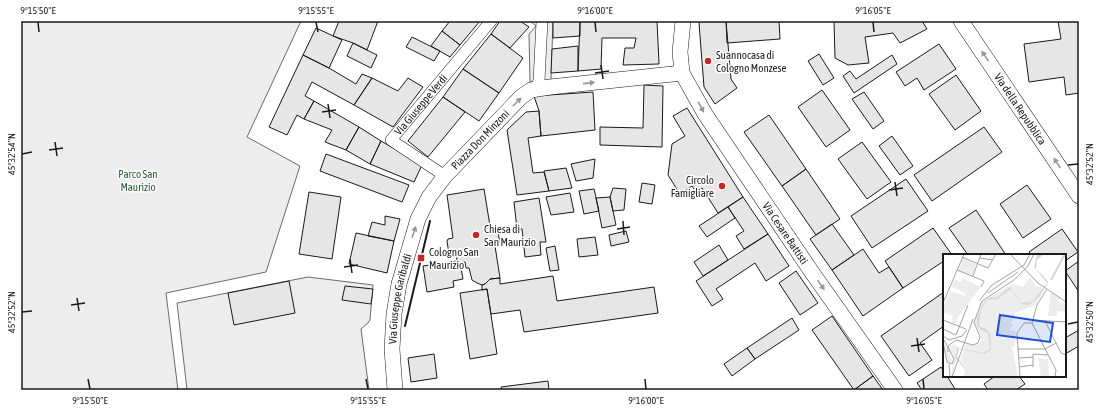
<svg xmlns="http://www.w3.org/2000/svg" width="1100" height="411" font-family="'Asap Condensed',sans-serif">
	<rect width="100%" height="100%" fill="#fff"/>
	<!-- built -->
	<path fill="#ededed" stroke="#6a6a6a" d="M21,21h280l-54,116 53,29 -34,106 -100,21 12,97h-157z
		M530,21h23l-2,59 -21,2 -1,-48 7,-8z
		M308,277l65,8 -3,35 -2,3 -7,6 8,61h-182l-10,-87z"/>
	<!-- building -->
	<path fill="#e6e6e6" stroke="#1a1a1a" d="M339,21h39l-11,29 -14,-7 -20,-7z
		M450,21h30l-20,24 -18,-14z
		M500,21h20l9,6 -19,21 -19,-14z
		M553,21h27v15l-27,2z
		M580,21h77l2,43 -36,1 2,-17h9l2,-10h-34l-1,31 -23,2z
		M701,21h25l5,58 6,9 -22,16 -11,-17 -5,-64z
		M726,21h53l1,18 -53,4z
		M834,21h88l5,8 -27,14 -7,-10 -28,4 4,26 -21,2 -13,-7z
		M1058,21h21v72l-13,2 -2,-18 -35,5 -5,-38 37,-5z
		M316,28l26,12 -13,28 -26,-13z
		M442,31l18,14 -10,12 -19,-11z
		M491,34l32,24 -24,35 -36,-24z
		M412,37l28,14 -6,10 -28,-14z
		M353,43l24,12 -6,13 -24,-12z
		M939,44l17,25 -32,21 -7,-12 -12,8 -9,-14z
		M578,46v25l-27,2 1,-24z
		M819,54l15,24 -11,7 -15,-24z
		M303,55l26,13 27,16 6,-10 10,4 -18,27 -42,-23 -7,14 9,5 -10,18 -7,-4 -10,20 -18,-8z
		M892,55l5,9 -43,29 -11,-17 7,-5 6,8z
		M463,69l36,24 -20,28 -36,-24z
		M956,75l25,36 -26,19 -26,-36z
		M372,78l26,13 10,-13 15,9 -30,40 -39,-22z
		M644,85l19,1 -1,61 -62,-2v-18l43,1z
		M822,90l28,40 -24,17 -28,-40z
		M593,92l2,38 -54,6 -2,-25 -5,-15z
		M864,92l20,29 -11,8 -21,-30z
		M443,97l22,15 -37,45 -20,-16z
		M314,101l45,26 -13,23 -21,-8 7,-12 -28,-11z
		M687,108l56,89 -25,16 -16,-25 -6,4 -4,-6 -12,8 -12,-19 4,-31 13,-8 -12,-20z
		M539,111l2,25 -13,2 5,35 11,-1 5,19 -32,4 -10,-65 19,-18z
		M769,115l37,54 -24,17 -38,-54z
		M359,127l22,14 -11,23 -24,-14z
		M984,127l18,25 -70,49 -18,-26z
		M892,136l21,30 -13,9 -21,-29z
		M381,141l41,24 -8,17 -44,-18z
		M862,142l29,40 -24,17 -29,-40z
		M326,154l83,31 -7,17 -82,-31z
		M595,159l-2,19 -17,3 -5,-17z
		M566,168l6,20 -23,3 -5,-20z
		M806,169l34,50 -24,16 -34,-49z
		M906,179l22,32 -56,37 -21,-32z
		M642,183l13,2 -3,19 -13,-2z
		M1027,185l24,34 -28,19 -23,-34z
		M613,188l13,1 -2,21 -11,1 -3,-14z
		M484,189l7,43 7,-1 2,14 -5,1 5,32 -10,1 -5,5 -3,1 -5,-2 -5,-3 -3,-12h-3l-1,-6 -5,1 -3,-2 -1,-8 -7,1 -2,-13 1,-2 5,-1 -6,-43z
		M594,189l5,22 -15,3 -5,-23z
		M309,192l32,5 -9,62 -33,-5z
		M570,193l4,19 -23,3 -5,-18z
		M610,197l6,28 -14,3 -6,-30z
		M743,197l25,37 -24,15 -8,-13 8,-5 -16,-24z
		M539,198l7,44h-6l1,13 -16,2 -3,-28h-5l-3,-27z
		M728,207l7,11 -28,19 -8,-11z
		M976,210l30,45h-38l-19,-27z
		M385,216l15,3 -6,22 -26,-5 4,-14 13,3z
		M832,224l22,31 -22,15 -22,-31z
		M933,228l19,27h-8v6l-41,27 -18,-27z
		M1062,229l16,23 -13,9v-6h-34l-2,-3z
		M626,231l3,11 -18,4 -2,-11z
		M356,233l38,8 -7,32 -38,-9z
		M768,234l21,32 -23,15 -11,-18 -39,26 7,10 -11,7 -16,-25z
		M595,237l3,18 -19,2 -2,-18z
		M719,245l9,15 -25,16 -9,-14z
		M555,246l4,24 -9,1 -4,-23z
		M863,249l16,24 10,-6 14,21 -40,28 -31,-46z
		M457,261l3,2 3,16 -10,2 1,6 -27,5 -4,-26z
		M1079,261v31l-14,-21z
		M796,271l22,32 -18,12 -21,-32z
		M553,276l4,25 97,-14 4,26 -134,19 -4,-22 -29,4 -4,-25 -5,1v-5l3,-1 5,-5 10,-1v6z
		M289,281l6,32 -61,12 -6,-32z
		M345,286l28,3 -2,15 -29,-4z
		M487,289l10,65 -27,5 -10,-66z
		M944,292v34l-24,17 12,17 -23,16 -28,-40z
		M832,316l41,60 -19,14 -42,-60z
		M792,318l7,12 -44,29 -8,-11z
		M1079,330v16l-14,8v-16z
		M747,348l8,11 -23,17 -8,-12z
		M434,354l3,24 -26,4 -3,-24z
		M941,367l3,5v4h3l8,13 -1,1h-32l-5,-7z
		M873,376l10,14h-29z
		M995,376h24l6,8 -9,6h-28l-4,-6z
		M548,381l1,9h-47l-1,-3z"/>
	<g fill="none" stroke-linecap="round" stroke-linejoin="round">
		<!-- pedestrian casing -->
		<g stroke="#1a1a1a" stroke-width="12">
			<g id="pedestrian">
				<path d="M536,88l3,-7 3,-60"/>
				<path id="s1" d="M445,176l-54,-36 100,-119"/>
			</g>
		</g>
		<!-- minor casing -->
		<g stroke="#1a1a1a" stroke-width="16">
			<g id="minor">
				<path id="s2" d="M683,21l-3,31 2,21 23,41 106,157 84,119"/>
				<path id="s3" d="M961,21l118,175"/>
				<path id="s4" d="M395,390l-3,-41 2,-35 5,-30 19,-65 11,-22 16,-21 76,-79 10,-7 19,-3 132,-14"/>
			</g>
		</g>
		<!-- pedestrian -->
		<use href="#pedestrian" stroke="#fff" stroke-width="11"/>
		<!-- minor -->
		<use href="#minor" stroke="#fff" stroke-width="15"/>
		<!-- wall -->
		<path stroke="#1a1a1a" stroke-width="2" d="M405,326l25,-105"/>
	</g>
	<!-- one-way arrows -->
	<defs><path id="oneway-solid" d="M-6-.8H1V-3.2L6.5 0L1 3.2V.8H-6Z"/></defs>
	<g fill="#989898">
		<use href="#oneway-solid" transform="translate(985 56) rotate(-124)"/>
		<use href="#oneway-solid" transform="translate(589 83) rotate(-6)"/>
		<use href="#oneway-solid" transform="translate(517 102) rotate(-45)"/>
		<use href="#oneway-solid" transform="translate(701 107) rotate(61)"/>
		<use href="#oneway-solid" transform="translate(1057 163) rotate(-124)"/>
		<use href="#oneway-solid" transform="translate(414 232) rotate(-72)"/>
		<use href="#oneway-solid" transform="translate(821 285) rotate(55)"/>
	</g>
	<!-- ticks -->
	<path fill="none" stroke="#1a1a1a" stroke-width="1.5" d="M38,22l1,10M316,22l2,10M595,22l1,10M873,22l1,10M601,65l2,14M595,73l14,-2M328,104l2,14M322,112l14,-2M55,142l2,14M49,150l14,-2M22,154l10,-2M1068,165l10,-1M895,182l2,14M889,190l14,-2M623,221l1,14M617,229l13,-2M350,259l2,14M344,267l14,-2M77,298l2,13M71,305l14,-2M22,312l10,-1M1068,324l10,-2M917,338l2,14M911,346l14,-2M88,379l2,10M366,379l2,10M645,379l1,10M923,379l1,10"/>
	<!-- markers -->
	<g fill="#c62828" stroke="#fff" stroke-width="1.5">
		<circle cx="708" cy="61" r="4"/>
		<circle cx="722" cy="186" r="4"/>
		<circle cx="476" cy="235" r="4"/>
		<rect x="417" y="254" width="8" height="8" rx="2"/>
	</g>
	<g text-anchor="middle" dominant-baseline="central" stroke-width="3" stroke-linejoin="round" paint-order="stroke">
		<!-- poi labels -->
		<g font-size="11" fill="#1a1a1a" stroke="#fff" text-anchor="start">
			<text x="716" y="55">Suannocasa di<tspan x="716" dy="13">Cologno Monzese</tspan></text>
			<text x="714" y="180" text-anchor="end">Circolo<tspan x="714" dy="13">Famigliare</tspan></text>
			<text x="484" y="229">Chiesa di<tspan x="484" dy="13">San Maurizio</tspan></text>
			<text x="429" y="252">Cologno San<tspan x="429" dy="13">Maurizio</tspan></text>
		</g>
		<!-- street labels -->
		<g font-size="11" fill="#1a1a1a" stroke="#fff">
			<text stroke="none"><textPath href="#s1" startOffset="111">Via Giuseppe Verdi</textPath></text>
			<text stroke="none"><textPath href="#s3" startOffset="106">Via della Repubblica</textPath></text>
			<text stroke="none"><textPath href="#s4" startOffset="276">Piazza Don Minzoni</textPath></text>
			<text stroke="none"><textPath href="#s2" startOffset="243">Via Cesare Battisti</textPath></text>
			<text stroke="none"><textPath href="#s4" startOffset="92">Via Giuseppe Garibaldi</textPath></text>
		</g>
		<!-- park labels -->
		<g font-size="11" fill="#2b5a34" stroke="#fff">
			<text x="138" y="174">Parco San<tspan x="138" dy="13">Maurizio</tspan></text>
		</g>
	</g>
	<!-- overview -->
	<g transform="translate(943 254)">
		<rect width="123" height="123" fill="#fff"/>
		<path d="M20,4l14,6 -5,12 -14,-6zM87,23l6,10 5,-1 3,3 -8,16 -22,8 1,4 -4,6 2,2 -4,5 7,1 -1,15 -3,1 6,30h-55l4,-7 -7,-10 6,-16 12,1 4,-5 -7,-18 7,-20 30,-18 11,3zM19,24l19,9 -23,30 -3,7 -4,-2 2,-6 -10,-4v-4l7,-17 15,5 1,-3 -15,-6 4,-8 6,3zM108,38l9,6 -2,3 8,3v8l-9,-1v5h-9zM0,86l10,23 1,-5 -6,-10 5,-4 6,3 -4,4 2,8 -6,18 2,-14 -6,-1zM105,103l1,20h-8l-3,-19 9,1z" fill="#ededed"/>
		<path d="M101,0l-7,6 -1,9 11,11 1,3 -8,13 -7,6 -5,3 -7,-1 -10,-15 -14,10 -10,1 -6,10 -2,13 1,4 6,2 4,5 1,16 -6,4 -26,-5 -2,8 10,14 -3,6 2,-6 -11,-14 2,-9 26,5 7,-4 -2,-16 -8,-4 -3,-5v-7l8,-17 6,-3 5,1 14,-11 11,16 11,-1 15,-19 -13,-16 3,-12z" fill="#d7d7d7"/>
		<path fill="none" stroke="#d7d7d7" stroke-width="2" d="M108,26l14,-26"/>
		<path fill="none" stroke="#a3a3a3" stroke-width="1" d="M67,0l28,29 28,19M19,3l26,11 8,-14M37,4l13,2M14,16l27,11 -3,6M30,22l8,-22M45,39l30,-21M37,46l12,-15 32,-20 6,-11M0,49l21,-49M0,66l23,9M90,66l33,2M102,67l16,32 5,2M89,69l24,47 -1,7M89,69l5,-18 10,-16M0,75l13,6 12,-30M0,82l6,4 13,-4 5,-6M0,88l4,20 5,2 2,-5 -10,-19M74,95h28l11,-6M5,98v-6l8,-6 17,5 5,-2 2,-6 -6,-15 8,-21 32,-21 14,-14 6,-12M76,104l14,-1M6,110l1,13M76,113l14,-2M90,113v-13l15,1M9,123l21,-58M77,123l-3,-44 7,-10h8"/>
		<path fill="#1d4ed8" fill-opacity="0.15" stroke="#1d4ed8" stroke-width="2" d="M57,61l53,8 -3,19 -53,-7z"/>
		<rect width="123" height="123" fill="none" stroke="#1a1a1a" stroke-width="2"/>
	</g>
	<!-- border -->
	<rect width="1100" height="411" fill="none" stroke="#ffffff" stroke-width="44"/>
	<rect x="22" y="22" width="1056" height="367" fill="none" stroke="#1a1a1a" stroke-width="1.5"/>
	<g font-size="10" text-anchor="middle" fill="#1a1a1a">
		<text x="38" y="14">9°15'50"E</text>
		<text x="316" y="14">9°15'55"E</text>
		<text x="595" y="14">9°16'00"E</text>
		<text x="873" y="14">9°16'05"E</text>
		<text transform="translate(11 154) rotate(-90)" y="4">45°32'54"N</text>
		<text transform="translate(1089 164) rotate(-90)" y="4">45°32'52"N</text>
		<text transform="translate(11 312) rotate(-90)" y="4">45°32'52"N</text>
		<text transform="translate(1089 322) rotate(-90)" y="4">45°32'50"N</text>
		<text x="90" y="404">9°15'50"E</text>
		<text x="368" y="404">9°15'55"E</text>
		<text x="646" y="404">9°16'00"E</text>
		<text x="924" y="404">9°16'05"E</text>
	</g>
</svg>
